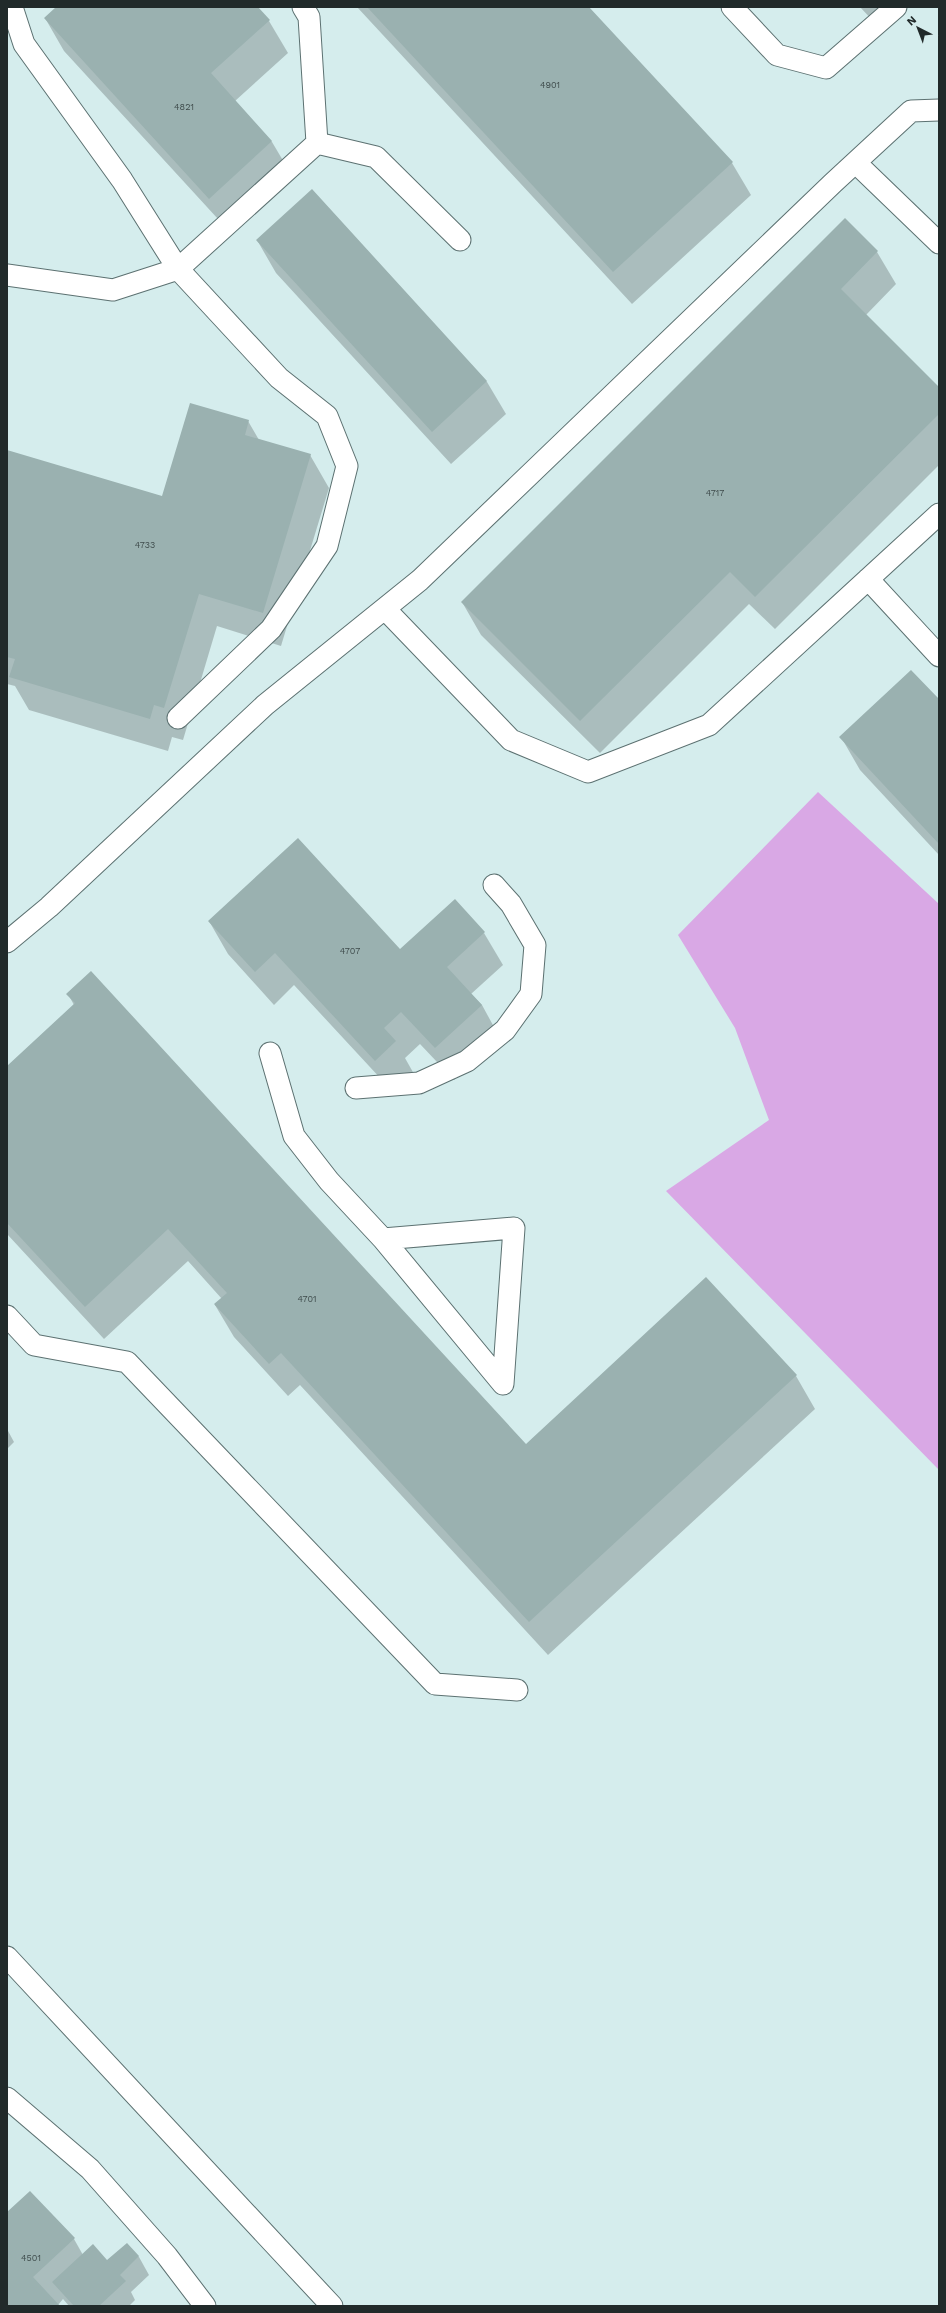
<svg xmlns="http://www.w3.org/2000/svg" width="946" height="2313" font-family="'Work Sans',sans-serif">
	<rect width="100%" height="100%" fill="#d5eded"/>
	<!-- green -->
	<path fill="#d9a8e5" d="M818,792l121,112v566l-273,-279 103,-71 -34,-92 -57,-93z"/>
	<!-- shadow -->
	<path fill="#0003" d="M58,7h199l12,14 19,32 -53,48 37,41 19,32 -62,57 -165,-180 -19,-33z
		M357,7h231l144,156 19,32 -119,109z
		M860,7h30l-16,15z
		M312,190l175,192 19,32 -55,50 -175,-191 -19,-33z
		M845,220l32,32 19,32 -30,31 73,74v76l-164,164 -26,-25 -149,149 -119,-118 -19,-33z
		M248,421l11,19 51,15 19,33 -48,158 -64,-20 -34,114 -11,-3 -4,14 -139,-41 -14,-24 -8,-2v-233l156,46z
		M939,701v154l-79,-85 -19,-33z
		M209,921l191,29 84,-17 19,32 -32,29 11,11 18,33 -46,42 -34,-36 -15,14 9,16 -20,19 -100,-108 -20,20 -46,-51z
		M68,994l458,451 180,-166 90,97 19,33 -267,246 -248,-270 -12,11 -54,-59 -19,-32 7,-6 -34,-38 -84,78 -97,-105v-167l67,-62z
		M7,1429l7,13 -7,7z
		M7,2213l67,26 9,16 24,6 20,-17 12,13 10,18 -18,17 4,8 -6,6h-60l-6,-7 -5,6 1,1h-52z"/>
	<!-- building -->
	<path fill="#9ab1b0" d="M56,7h202l12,13 -59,53 61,68 -63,58 -165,-181z
		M367,7h222l144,155 -120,110z
		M312,189l175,192 -55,51 -176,-192z
		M845,218l33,33 -37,38 98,98v27l-184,183 -25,-25 -150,149 -119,-119z
		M190,403l59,17 -4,15 66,19 -48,159 -64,-19 -35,114 -10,-3 -4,14 -141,-42 6,-18 -8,-2v-207l155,46z
		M911,670l28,29v145l-100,-107z
		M298,838l102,111 55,-50 30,33 -38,35 35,38 -47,43 -34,-36 -17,16 12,13 -21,20 -100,-108 -20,19 -47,-51z
		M91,971l435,473 180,-167 91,98 -268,247 -248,-269 -12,11 -55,-60 13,-11 -59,-64 -83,78 -78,-84v-157l68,-63 -9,-9z
		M30,2191l45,47 -42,39 27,29h-53v-94z
		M127,2243l12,13 -19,19 6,6 -27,25h-25l-22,-24 41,-38 14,16z"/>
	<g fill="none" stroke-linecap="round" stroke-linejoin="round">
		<!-- service casing -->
		<g stroke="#5c7171" stroke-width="23">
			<path id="service" d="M303,7l6,10 8,126
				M732,7l45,48 49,13 70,-61
				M856,163l83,80
				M7,275l106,15 65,-21 -56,-89 -98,-136 -12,-37
				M868,579l71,77
				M385,609l126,131 77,32 121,-47 230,-211
				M178,718l93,-89 56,-83 20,-80 -20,-50 -48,-38 -101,-109 139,-126 59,14 84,83
				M7,942l42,-35 216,-202 155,-125 413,-397 78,-72 28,-1
				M270,1053l24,83 35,45 54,58 131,-11 -11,156 -120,-145
				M356,1088l63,-5 48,-22 38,-31 26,-36 4,-49 -24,-41 -17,-19
				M7,1316l27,29 93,17 308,322 82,6
				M7,1957l325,349
				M7,2098l83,71 77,87 38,50"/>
		</g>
		<!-- service -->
		<use href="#service" stroke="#fff" stroke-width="21"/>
	</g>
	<g text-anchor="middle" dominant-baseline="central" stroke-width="3" stroke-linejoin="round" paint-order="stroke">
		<!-- number labels -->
		<g font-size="9" fill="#3f4c4c">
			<text x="550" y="85">4901</text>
			<text x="184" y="107">4821</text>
			<text x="715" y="493">4717</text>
			<text x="145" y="545">4733</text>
			<text x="350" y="951">4707</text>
			<text x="307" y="1299">4701</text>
			<text x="31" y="2258">4501</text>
		</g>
	</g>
	<!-- border -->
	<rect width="946" height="2313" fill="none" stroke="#212a2a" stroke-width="16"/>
	<!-- north arrow -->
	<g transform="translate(918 28) rotate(318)" stroke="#d5eded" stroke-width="3" paint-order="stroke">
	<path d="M0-3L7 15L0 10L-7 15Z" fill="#212a2a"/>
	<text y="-6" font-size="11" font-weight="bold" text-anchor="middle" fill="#212a2a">N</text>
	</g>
</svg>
